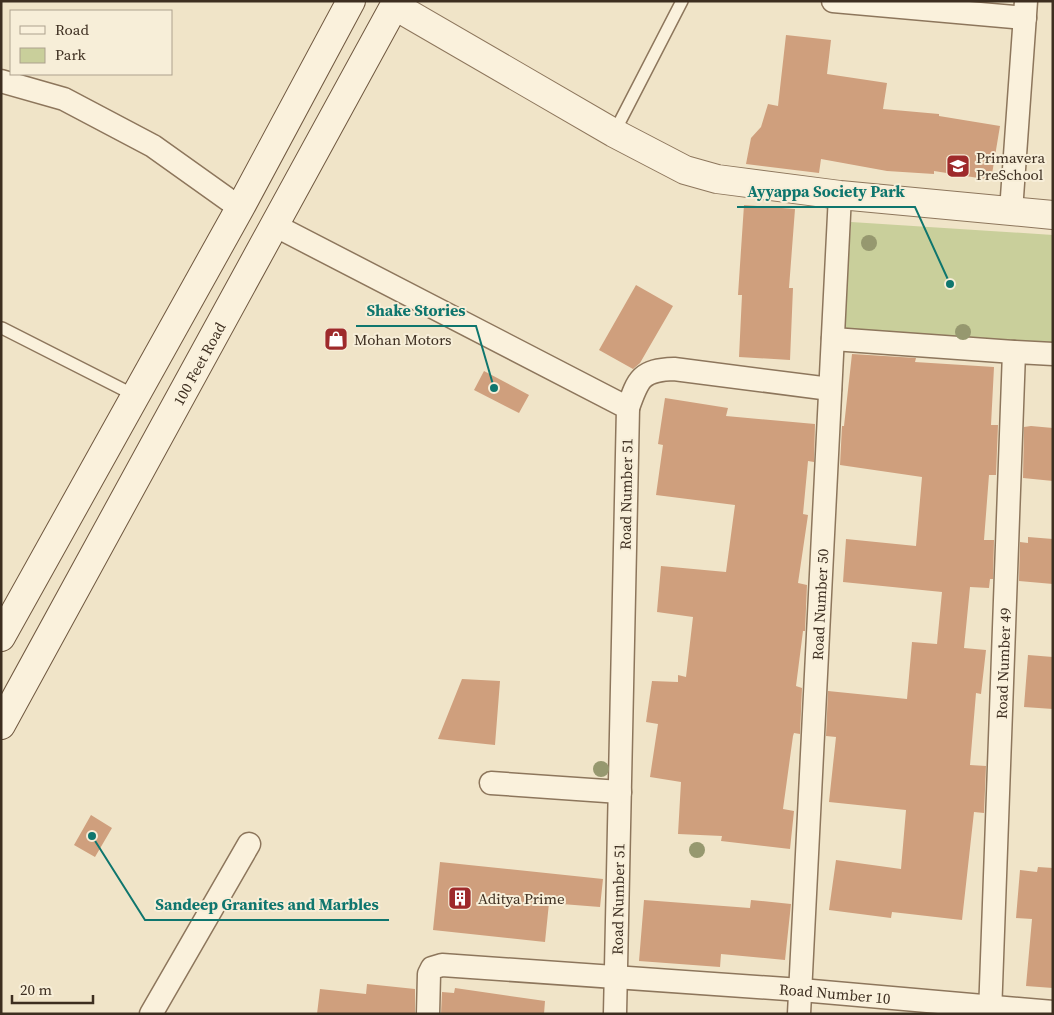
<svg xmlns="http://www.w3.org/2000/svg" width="1054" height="1015" font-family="'Source Serif 4',serif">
	<rect width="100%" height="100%" fill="#f0e4c8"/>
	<!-- green -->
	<path fill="#c9cf9b" d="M851,222l202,13v111l-209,-14z"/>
	<!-- building -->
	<path fill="#cf9f7d" d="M786,35l45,5 -4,34 60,9 -4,26 56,5v2l61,10 -9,54 -57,-9v3l-47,-3 -66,-12 -2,14 -73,-9 5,-26 10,-11 7,-23 10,2z
		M744,205l51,4 -6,79h4l-3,72 -51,-3 3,-62h-4z
		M636,285l37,21 -33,57 -7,6 -34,-19z
		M852,354l64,4 -1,4 79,5 -3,58h7l-2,50h-7l-5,65h10l-1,39h-3l-1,9 -19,-1 -6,61 22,2 -5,44 -5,-1 -6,72 16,1 -2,47 -10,-1 -12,108 -70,-8 -1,6 -62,-8 7,-50 65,9 5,-59 -77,-8 7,-65 -10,-1 2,-45 79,8 5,-57 25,2 5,-52 -99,-10 3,-43 70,7 6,-69 -82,-12 2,-39h2z
		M484,371l45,24 -10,18 -45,-23z
		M665,398l63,10 -2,8 89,8 -1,38 -6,-1 -5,53 5,1 -10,68 9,2 -2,46h-2l-7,55 6,2 -2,46 -6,-1 -1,3 -10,73 11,2 -4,38 -69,-8 1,-5 -44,-2 3,-52 -31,-5 8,-53 -12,-2 6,-41 26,1v-7l8,2 7,-60 -36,-5 4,-46 65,6 9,-67 -79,-10 7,-50 -5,-1z
		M1031,426l22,2v53l-30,-3 1,-51z
		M1028,537l25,2v45l-34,-3 1,-39 8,1z
		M1028,655l25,2v52l-29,-2z
		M462,679l38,2 -5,64 -57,-6z
		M91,815l21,13 -17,29 -21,-12z
		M440,862l163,17 -3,28 -51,-4 -4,39 -112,-12z
		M1038,867l15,1v120l-27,-2 6,-67 -16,-1 4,-48 17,2z
		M644,900l106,8 1,-8 40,4 -6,56 -64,-6 -1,13 -81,-6z
		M367,984l48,5v25h-98l3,-25 46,5z
		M455,988l90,13 -1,13h-103l1,-22 12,1z"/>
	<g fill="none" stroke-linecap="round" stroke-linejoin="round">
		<!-- service casing -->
		<g stroke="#8d765c" stroke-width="14">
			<path id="service" d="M614,133l68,-132
				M2,328l134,68"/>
		</g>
		<!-- minor casing -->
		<g stroke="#8d765c" stroke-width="25">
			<g id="minor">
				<path d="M833,1l192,17"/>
				<path d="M1,81l63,18 89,47 87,62"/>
				<path d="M1011,211l15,-210"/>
				<path d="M276,226l352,182 -13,606"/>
				<path d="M833,339l181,13"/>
				<path d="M628,408c10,-29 13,-38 46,-39l156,20"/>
				<path d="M491,783l129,9"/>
				<path d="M151,1014l98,-170"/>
				<path id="s1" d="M428,1014l1,-40 3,-6 10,-3 359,25 252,22"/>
				<path id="s2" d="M799,1014l41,-819"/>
				<path id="s3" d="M990,1014l24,-662 39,2"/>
			</g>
		</g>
		<!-- tertiary casing -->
		<g stroke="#8d765c" stroke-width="30">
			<path id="tertiary" d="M395,6l219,127 71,37 32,9 123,16 213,20"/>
		</g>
		<!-- secondary casing -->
		<g stroke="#6f573f" stroke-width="30">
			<g id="secondary">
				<path d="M1,637l239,-429 111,-207"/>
				<path id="s4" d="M1,725l396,-724"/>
			</g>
		</g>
		<!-- service -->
		<use href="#service" stroke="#faf1dc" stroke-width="11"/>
		<!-- minor -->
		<use href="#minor" stroke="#faf1dc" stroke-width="22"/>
		<!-- tertiary -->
		<use href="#tertiary" stroke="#faf1dc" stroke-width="28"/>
		<!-- secondary -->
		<use href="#secondary" stroke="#faf1dc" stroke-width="28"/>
	</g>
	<!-- trees -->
	<g fill="#96986f">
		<circle cx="869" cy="243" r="8"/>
		<circle cx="963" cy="332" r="8"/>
		<circle cx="601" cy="769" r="8"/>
		<circle cx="697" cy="850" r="8"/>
	</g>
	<!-- icons -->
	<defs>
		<g id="school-square" transform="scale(1.25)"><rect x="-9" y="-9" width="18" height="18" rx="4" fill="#9e2a2b" stroke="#f7eed8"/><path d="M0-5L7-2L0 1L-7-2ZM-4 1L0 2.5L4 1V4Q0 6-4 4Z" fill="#fff"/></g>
		<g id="shop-square" transform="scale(1.25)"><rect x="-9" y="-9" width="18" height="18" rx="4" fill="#9e2a2b" stroke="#f7eed8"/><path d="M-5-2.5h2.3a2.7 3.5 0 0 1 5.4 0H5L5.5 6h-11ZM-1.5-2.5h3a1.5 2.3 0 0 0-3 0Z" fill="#fff"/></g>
		<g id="building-square" transform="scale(1.25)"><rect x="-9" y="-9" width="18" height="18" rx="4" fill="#9e2a2b" stroke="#f7eed8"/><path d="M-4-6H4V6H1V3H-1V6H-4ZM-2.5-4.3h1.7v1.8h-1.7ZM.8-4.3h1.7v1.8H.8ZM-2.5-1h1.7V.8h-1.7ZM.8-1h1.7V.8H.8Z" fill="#fff"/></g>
	</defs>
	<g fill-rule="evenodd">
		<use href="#school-square" x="958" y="166"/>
		<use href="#shop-square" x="336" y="339"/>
		<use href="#building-square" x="460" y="898"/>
	</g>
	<g text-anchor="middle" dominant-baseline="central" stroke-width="4" stroke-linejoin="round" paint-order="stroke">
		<!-- poi labels -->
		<g font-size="15" fill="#3d2e20" stroke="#f7eed8" text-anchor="start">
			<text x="976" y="157">Primavera<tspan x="976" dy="17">PreSchool</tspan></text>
			<text x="354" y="339">Mohan Motors</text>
			<text x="478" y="898">Aditya Prime</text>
		</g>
		<!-- street labels -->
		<g font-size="15" fill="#3d2e20" stroke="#f7eed8">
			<text stroke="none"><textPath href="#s4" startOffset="412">100 Feet Road</textPath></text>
			<text transform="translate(626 494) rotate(-89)">Road Number 51</text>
			<text stroke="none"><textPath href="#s2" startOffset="410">Road Number 50</textPath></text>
			<text stroke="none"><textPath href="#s3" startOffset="351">Road Number 49</textPath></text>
			<text transform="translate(618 899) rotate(-89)">Road Number 51</text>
			<text stroke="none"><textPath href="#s1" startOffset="451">Road Number 10</textPath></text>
		</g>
	</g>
	<!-- callouts -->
	<path fill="none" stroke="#0f766e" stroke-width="2" d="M950 284L915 207H737M494 388L476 326H356M92 836L145 920H389"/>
	<g fill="#0f766e" stroke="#f7eed8" stroke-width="2">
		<circle cx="950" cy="284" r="5"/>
		<circle cx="494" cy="388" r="5"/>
		<circle cx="92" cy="836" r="5"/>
	</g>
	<g font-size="16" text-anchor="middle" font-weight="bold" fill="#0f766e" stroke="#f7eed8" stroke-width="4" stroke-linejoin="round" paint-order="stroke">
		<text x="826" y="197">Ayyappa Society Park</text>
		<text x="416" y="316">Shake Stories</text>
		<text x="267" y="910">Sandeep Granites and Marbles</text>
	</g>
	<!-- border -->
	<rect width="1054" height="1015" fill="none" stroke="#3d2e20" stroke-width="5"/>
	<!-- legend -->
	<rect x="10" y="10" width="162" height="65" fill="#f7eed8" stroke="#ada18e"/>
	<rect x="20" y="26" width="25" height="8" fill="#faf1dc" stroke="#ada18e"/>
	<text x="55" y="35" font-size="15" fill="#3d2e20">Road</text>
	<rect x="20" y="48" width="25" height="15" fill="#c9cf9b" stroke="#ada18e"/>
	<text x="55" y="60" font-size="15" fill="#3d2e20">Park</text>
	<!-- scale -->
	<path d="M12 995v8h81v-8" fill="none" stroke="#3d2e20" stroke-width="2.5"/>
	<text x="20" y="995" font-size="15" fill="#3d2e20" stroke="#f7eed8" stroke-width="4" paint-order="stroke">20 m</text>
</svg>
